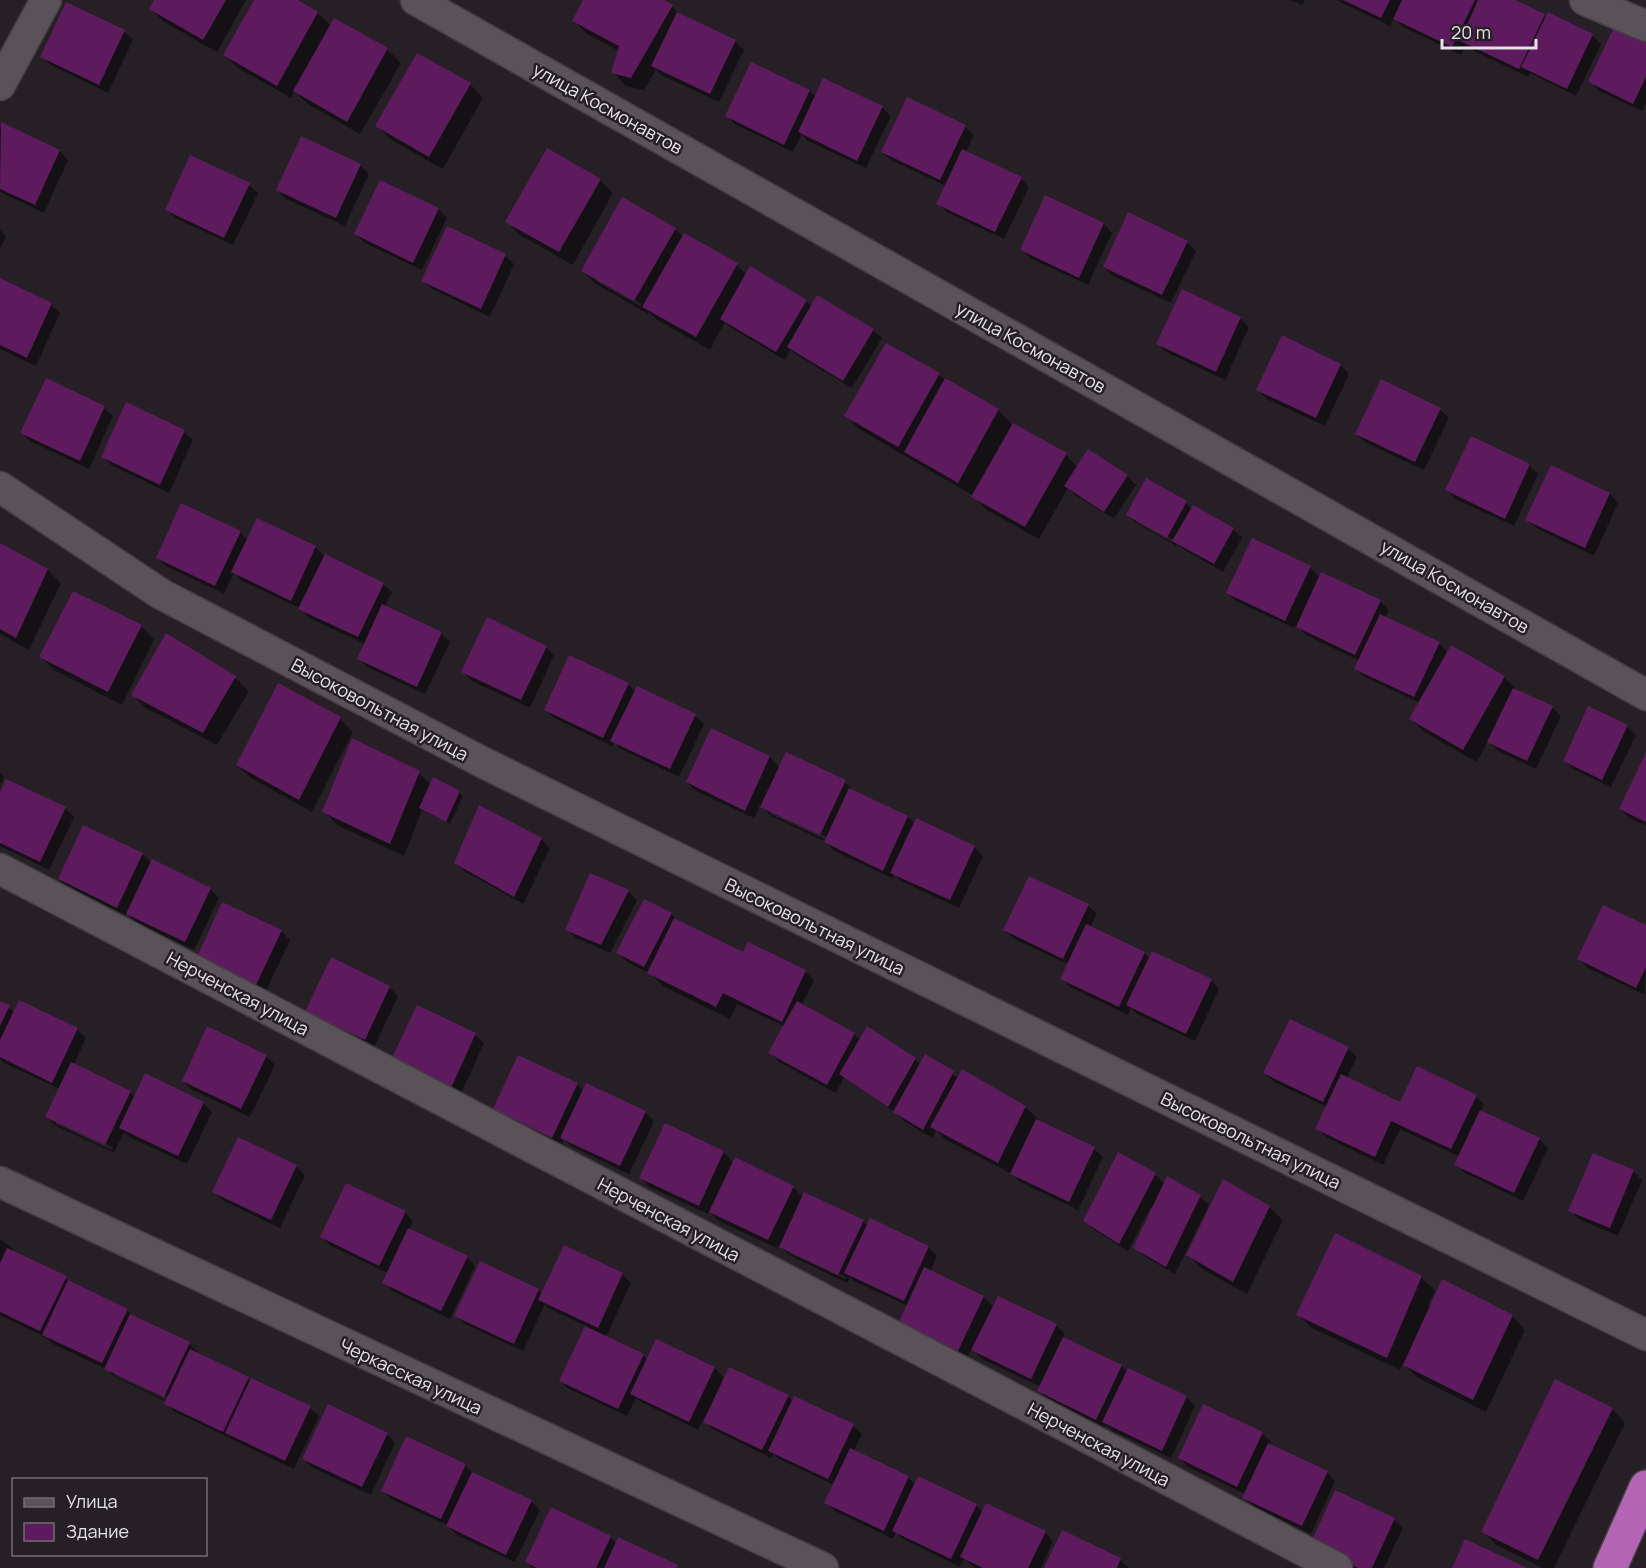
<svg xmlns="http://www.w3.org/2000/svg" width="1646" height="1568" font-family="Manrope,sans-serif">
	<rect width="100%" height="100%" fill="#262026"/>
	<!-- shadow -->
	<path fill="#0007" fill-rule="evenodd" d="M156,0h90l-29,52 -53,-30 -13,-13z
		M256,0h39l23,13 13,13 56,23 14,14 -41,71 -52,-30 -14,-13 -3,7 -53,-30 -13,-13z
		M585,0h76l11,6 10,10 53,25 9,9 -25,52 -58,-27 -5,-5 -12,20 -18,-4 -13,-14 6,-21 -32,-17 -13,-13z
		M1291,0h14l-3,5z
		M1336,0h176l35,18 45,17 9,9 -25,52 -46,-23 -2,4 -58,-28 -4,-4 -5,10 -58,-28 -9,-9 -4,8z
		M66,4l59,28 8,8 -25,53 -57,-28 -9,-8z
		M1646,44v60l-4,7 -43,-20 -9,-9z
		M470,84l13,14 -40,71 -53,-30 -13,-13z
		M809,91l7,6 66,10 9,9 -25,52 -58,-27 -6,-7 -9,18 -57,-27 -9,-9z
		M2,124l58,27 8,9 -24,53 -44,-21v-64z
		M965,126l9,9 -8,17 55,26 8,9 -25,52 -57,-27 -9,-9 8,-17 -55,-26 -9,-8z
		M360,165l9,9 -24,52 -59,-27 -8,-9z
		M600,180l13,13 -40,72 -53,-30 -13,-13z
		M380,182l59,27 8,9 -25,52 -57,-27 -9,-9z
		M249,185l9,8 -25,52 -58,-27 -8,-8z
		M1046,197l58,27 8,9 -24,52 -58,-27 -9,-9z
		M448,228l57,28 9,8 -24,53 -58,-28 -9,-8z
		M675,229l8,8 54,28 10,10 59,26 6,6 61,23 9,8 -30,50 -55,-33 -6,-5 -6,10 -55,-33 -5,-5 -15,28 -53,-30 -8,-8 -1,2 -52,-30 -14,-13zM596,278l46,26 -2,2 -44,-25z
		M0,230l6,6 -6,13z
		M1187,242l9,9 -25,52 -58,-27 -9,-9z
		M0,280l51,25 9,8 -24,53 -36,-17z
		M1183,291l57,27 9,9 -24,53 -59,-28 -8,-8z
		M1341,365l8,9 -24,52 -58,-27 -9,-9z
		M939,374l7,7 52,29 15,15 53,30 12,12 49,9 9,9 -22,34 -39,-24 -7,-7 -29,51 -52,-29 -15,-15 -113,-66 -13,-13z
		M47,380l57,28 9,8 -24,53 -59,-28 -8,-8z
		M127,404l57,28 9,8 -24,53 -58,-28 -9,-9z
		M1440,409l9,9 -25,52 -58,-27 -9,-9z
		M1529,465l9,9 -24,52 -59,-27 -8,-9z
		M1551,467l59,27 8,9 -24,53 -58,-28 -9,-9z
		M1147,480l39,23 6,6 41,20 9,9 -19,34 -40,-23 -6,-5 -1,2 -40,-23 -8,-9zM1136,519l38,21 -1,3 -37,-21z
		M240,532l8,8 67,7 9,9 59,28 9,8 -7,15 56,26 9,9 -25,52 -58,-27 -8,-9 6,-14 -56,-26 -9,-10 -58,-27 -8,-9 -10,22 -58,-28 -9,-9z
		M0,545l48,25 13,13 -32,67 -29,-16z
		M1310,567l10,10 60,24 9,9 -4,8 54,25 9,10 56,24 13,13 35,17 9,9 -25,53 -38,-18 -10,-10 -11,21 -53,-30 -13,-13 9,-16 -55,-26 -9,-8 4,-8 -54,-26 -10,-10 -2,3 -58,-27 -9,-9z
		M141,626l13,14 -32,65 -68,-35 -13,-13z
		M166,635l69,43 14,13 -32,54 -71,-37 -13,-13z
		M546,647l8,8 -24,53 -58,-27 -9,-9z
		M628,684l8,8 59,24 9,8 -25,53 -58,-28 -7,-7 -2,4 -58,-28 -9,-8z
		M340,719l13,13 -41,80 -61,-34 -14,-13z
		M1627,726l9,9 -25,52 -38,-18 -8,-8z
		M712,730l58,27 10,11 65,14 8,9 55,26 7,7 2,-4 58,27 8,9 -24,52 -58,-27 -7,-7 -2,4 -58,-27 -8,-9 -55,-26 -11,-11 -6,13 -58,-27 -9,-9zM771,810l56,27 -1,3 -55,-26z
		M1646,757v69l-17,-8 -9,-9z
		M0,773l4,4 -4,9z
		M419,773l12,12 28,7 4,4 -13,28 -28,-14 -18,46 -67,-31 -13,-14z
		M0,796l65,12 9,9 -25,53 -49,-24z
		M541,839l9,9 -27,56 -59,-33 -8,-8z
		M142,854l10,9 58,26 9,9 -25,52 -58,-27 -9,-10 -1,2 -58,-27 -9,-9z
		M628,891l9,9 -27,53 -34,-15 -9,-8z
		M1088,905l9,9 -7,14 54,25 6,6 61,21 8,9 -24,52 -58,-27 -6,-6 -3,7 -58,-28 -8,-9 6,-14 -54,-25 -9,-9z
		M671,914l8,8 65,32 61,17 9,9 -12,25 52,29 7,6 54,19 6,6 4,-9 33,22 67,29 14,13 -1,2 56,27 9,8 -25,53 -58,-28 -8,-8 -66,-34 -10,-10 -4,8 -28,-17 -8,-8 -52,-36 -8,16 -57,-31 -9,-9 14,-27 -47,-22 -7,15 -67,-33 -12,-12 -24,-12 -9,-9z
		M1646,927l-1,68 -57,-27 -9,-9z
		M281,931l9,9 -25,53 -58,-28z
		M389,987l9,9 -24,52 -58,-27 -9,-9z
		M0,1002l14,10 63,17 9,9 -12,26 56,28 5,5 68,6 9,9 -25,52 -58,-27 -5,-5 -10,21 -58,-27 -9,-9 13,-28 -56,-26 -4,-4zM56,1120l57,27 -2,3 -55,-26z
		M417,1007l58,28 9,8 -24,53 -67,-36z
		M1348,1048l9,9 -10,21 54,26 75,-8 8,9 -3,7 58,27 9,9 -25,53 -58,-28 -9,-9 4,-7 -60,-28 -17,36 -57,-28 -9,-9 10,-21 -53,-25 -9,-9z
		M266,1056l9,9 -25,52 -58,-27 -9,-9z
		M577,1084l7,7 61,21 9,9 -25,53 -58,-28 -7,-7 -3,6 -58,-27 -8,-9z
		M665,1125l59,28 10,10 59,24 10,10 60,24 5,5 60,21 9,9 -7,16 53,25 11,10 62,18 9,9 -2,4 58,28 7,6 1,-2 58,27 8,9 -24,52 -58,-27 -7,-6 -1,2 -57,-27 -9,-9 2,-4 -59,-28 -10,-10 -5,9 -58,-27 -8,-9 7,-16 -54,-25 -4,-4 -3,6 -58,-28 -10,-10 -2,3 -58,-27 -10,-10 -1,3 -58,-27 -9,-9zM789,1250l57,27 -1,2 -56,-26z
		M296,1166l9,9 -25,53 -58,-28 -8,-9z
		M1633,1171l9,9 -24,56 -39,-17 -9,-9z
		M1155,1174l10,10 35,13 9,8 -34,69 -31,-18 -9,-9 18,-39 -2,-1 -23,44 -35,-22 -8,-9z
		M1269,1207l14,13 -36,74 -45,-25 -14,-14z
		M405,1212l8,9 -4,9 58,27 8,9 -25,53 -57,-28 -9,-9 4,-9 -57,-27 -9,-9z
		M0,1239l13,10 -1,3 54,26 6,6 55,26 8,8 54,26 9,8 -1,2 113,54 9,8 -25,53 -119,-57 -9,-9 1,-1 -52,-25 -9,-8 -53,-25 -6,-6 -47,-23zM115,1372l57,27 -2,3 -55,-26z
		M480,1263l59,27 3,4 80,-20 9,9 -25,54 37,18 5,5 8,-19 59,27 10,11 63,17 5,6 60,24 9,8 -8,17 54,26 7,7 61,21 7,8 62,19 8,9 -12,27h-66l-11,-9 -4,8 -57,-28 -7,-7 -3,7 -58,-28 -9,-9 8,-17 -55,-26 -6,-5 -2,4 -57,-28 -11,-10 -5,10 -57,-28 -5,-4 -9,18 -58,-27 -9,-9 26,-54 -38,-18 -3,-4 -22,47 -58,-27 -9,-9z
		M1421,1277l14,14 -7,14 84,11 13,14 -39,82 -68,-34 -15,-15 -3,7 -88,-42 -14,-13z
		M1612,1409l13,14 -71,145h-11l-47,-23 -13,-14z
		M1262,1433l9,9 -2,3 58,27 8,9 -24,53 -58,-28 -9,-8 2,-4 -58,-27 -8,-9z
		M387,1434l8,9 -24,52 -58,-27 -9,-9z
		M465,1465l10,10 56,26 9,9 -25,52 -58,-27 -10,-10 -56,-26 -8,-9z
		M1336,1492l58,28 9,8 -19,40h-33z
		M1063,1532l57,28 9,8h-83z
		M610,1537l7,7 62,24h-146l-6,-6z"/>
	<!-- building -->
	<path fill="#5d1b5d" d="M154,0h72l-23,40 -54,-31z
		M254,0h44l20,12 -41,74 -54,-31z
		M583,0h81l9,5 -42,73 -20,-5 8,-27 -47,-25z
		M1343,0h47l-9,18z
		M1402,0h73l-23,47 -59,-28z
		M1478,0h37l30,14 -26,55 -59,-28z
		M66,2l59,28 -26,55 -59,-28z
		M677,12l59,28 -26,54 -59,-28z
		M1548,12l45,22 -26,55 -46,-22z
		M334,18l54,30 -41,74 -54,-31z
		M1614,27l32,16v34l-13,27 -45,-22z
		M417,53l54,30 -42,74 -54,-31z
		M751,62l59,28 -26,55 -59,-29z
		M823,78l60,28 -26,55 -59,-29z
		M907,97l59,28 -26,55 -59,-28z
		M1,122l59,28 -25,55 -35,-16z
		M301,136l60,28 -25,54 -60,-28z
		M547,148l54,31 -42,73 -54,-30z
		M962,149l60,28 -27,55 -59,-28z
		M190,155l60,28 -26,55 -59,-28z
		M380,180l59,28 -26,55 -59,-29z
		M1045,195l59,28 -25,55 -59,-28z
		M622,197l54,31 -42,73 -53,-30z
		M1128,212l60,29 -26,54 -59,-28z
		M447,226l59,28 -25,55 -60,-28z
		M684,233l54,30 -42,74 -54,-30z
		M750,266l57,34 -31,52 -56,-33z
		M0,278l52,25 -25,55 -27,-13z
		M1182,289l59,28 -25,55 -60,-28z
		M817,295l57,34 -31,52 -56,-34z
		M1282,335l59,29 -25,54 -60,-28z
		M886,343l54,30 -42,74 -54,-31z
		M46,378l59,28 -25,55 -60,-28z
		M945,378l54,31 -41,74 -54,-31z
		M1381,379l60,29 -26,54 -60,-28z
		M126,402l59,28 -25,55 -59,-28z
		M1013,423l54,30 -42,74 -54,-30z
		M1471,436l59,28 -25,55 -60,-29z
		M1088,449l40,26 -24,37 -40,-26z
		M1551,465l59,28 -25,55 -60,-28z
		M1146,478l41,23 -20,37 -41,-23z
		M181,503l60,28 -26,55 -59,-28z
		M1193,505l41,23 -20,36 -42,-23z
		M257,518l59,28 -25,55 -60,-29z
		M1252,538l59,28 -26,55 -59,-28z
		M0,543l48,26 -32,69 -16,-9z
		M325,554l59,29 -26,54 -60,-28z
		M1321,572l60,28 -26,55 -59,-28z
		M73,591l69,34 -34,67 -69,-35z
		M382,604l60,28 -25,55 -60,-28z
		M1380,614l60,28 -26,55 -60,-28z
		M487,617l60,29 -26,54 -60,-28z
		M166,633l70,43 -33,57 -72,-38z
		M1451,645l54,31 -42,74 -54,-31z
		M569,655l60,28 -26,55 -59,-28z
		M278,683l63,34 -42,83 -63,-35z
		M637,686l59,28 -26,55 -60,-28z
		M1513,688l40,18 -26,55 -40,-19z
		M1588,706l40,19 -26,55 -39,-19z
		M711,728l59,28 -25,55 -59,-29z
		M352,738l68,33 -30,73 -68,-32z
		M786,752l60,28 -26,55 -60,-28z
		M1646,752v70l-27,-13z
		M433,777l27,14 -14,31 -27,-14z
		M6,779l60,28 -26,55 -40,-19v-51z
		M849,788l59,28 -25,55 -59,-29z
		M479,805l63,33 -28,59 -60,-34z
		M916,818l59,28 -25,54 -60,-27z
		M83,825l60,28 -26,55 -59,-29z
		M152,859l59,29 -26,54 -59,-28z
		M590,873l39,17 -28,55 -36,-15z
		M1029,876l60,28 -26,55 -60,-29z
		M644,899l28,14 -28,54 -28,-14z
		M222,902l60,28 -26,55 -59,-28z
		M1603,905l43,20v42l-10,21 -59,-29z
		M674,918l69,34 5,-10 58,28 -24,52 -59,-29 -7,14 -69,-34z
		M1086,924l59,28 -26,55 -59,-28z
		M1152,951l60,28 -26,55 -60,-29z
		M331,957l59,29 -25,54 -60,-28z
		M19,1000l59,28 -26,55 -52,-26v-17z
		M0,1001l10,4 -10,21z
		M797,1001l58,32 -28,52 -59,-32z
		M417,1005l59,28 -25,55 -60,-28z
		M1290,1019l59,28 -26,55 -60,-29z
		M207,1026l60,29 -26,54 -59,-28z
		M867,1026l49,32 -28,49 -49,-33z
		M925,1054l29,17 -31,59 -30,-18z
		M518,1055l60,28 -26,55 -59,-29z
		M71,1062l60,29 -26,54 -60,-28z
		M1417,1066l60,29 -26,54 -60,-28 -16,36 -60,-28 26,-55 59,28z
		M962,1069l64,37 -28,57 -68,-36z
		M145,1073l59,29 -26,54 -59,-28z
		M586,1083l60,28 -26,55 -60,-28z
		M1480,1110l60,28 -26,55 -60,-28z
		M1036,1119l59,28 -26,55 -59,-28z
		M665,1123l59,28 -25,55 -60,-28z
		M238,1137l59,28 -26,55 -59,-28z
		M1118,1152l38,21 -37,71 -36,-23z
		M1593,1153l41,17 -24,58 -42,-17z
		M735,1157l59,29 -26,54 -59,-28z
		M1167,1176l34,19 -35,72 -33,-19z
		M1223,1179l47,27 -37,76 -47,-27z
		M346,1183l60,28 -27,55 -59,-29z
		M804,1192l60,28 -26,55 -59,-28z
		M870,1218l59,28 -25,55 -60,-28z
		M408,1228l60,28 -27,55 -59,-28z
		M1335,1233l87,43 -35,82 -91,-43z
		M564,1245l59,28 -25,55 -60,-28z
		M7,1248l60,28 -27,55 -40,-19v-49z
		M480,1261l59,28 -25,55 -60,-28z
		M924,1267l60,29 -26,55 -59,-29z
		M1442,1279l71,36 -40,85 -70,-35z
		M68,1280l60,29 -26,54 -60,-28z
		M998,1296l59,28 -26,55 -60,-29z
		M130,1314l60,28 -26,55 -60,-28z
		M585,1326l59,28 -26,55 -59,-28z
		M1063,1337l59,28 -26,55 -59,-29z
		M656,1339l59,28 -26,55 -59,-28z
		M190,1349l59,28 -26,55 -59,-28z
		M729,1367l60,28 -27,55 -59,-28z
		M1128,1368l59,28 -25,55 -60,-29z
		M251,1378l60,28 -26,55 -60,-28z
		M1555,1379l58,29 -75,152 -57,-28z
		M794,1396l60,28 -26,55 -60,-28z
		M328,1404l60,29 -26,54 -60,-28z
		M1203,1404l60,28 -26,55 -59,-29z
		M406,1436l60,28 -25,55 -60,-28z
		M1268,1443l60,28 -26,55 -60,-28z
		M850,1448l59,28 -25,55 -60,-28z
		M472,1472l60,28 -26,55 -60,-29z
		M918,1476l59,28 -26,55 -59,-28z
		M1335,1490l60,28 -23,50h-14l-48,-23z
		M986,1503l60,28 -18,37h-45l-23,-11z
		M551,1507l60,29 -15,32h-59l-12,-6z
		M1062,1530l59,28 -4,10h-73z
		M618,1537l60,28 -1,3h-73z
		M1465,1539l62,29h-75z"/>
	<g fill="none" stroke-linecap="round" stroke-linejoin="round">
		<!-- minor casing -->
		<g stroke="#423e42" stroke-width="33">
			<path id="minor" d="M416,0l1230,695
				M1585,0l61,26
				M0,85l46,-85
				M0,487l161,107 321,168 1164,573
				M0,869l1337,699
				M0,1182l823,386"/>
		</g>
		<!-- highway casing -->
		<g stroke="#423e42" stroke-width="36">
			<path id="highway" d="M1610,1568l36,-81"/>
		</g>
		<!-- minor -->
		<use href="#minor" stroke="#595258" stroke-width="30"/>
		<!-- highway -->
		<use href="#highway" stroke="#b364b2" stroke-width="33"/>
	</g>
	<g text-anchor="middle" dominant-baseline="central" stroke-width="5" stroke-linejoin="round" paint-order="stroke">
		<!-- street labels -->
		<g font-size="18" fill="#e5e1e5" stroke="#262026">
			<text transform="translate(608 108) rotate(29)">улица Космонавтов</text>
			<text transform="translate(1031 347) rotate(29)">улица Космонавтов</text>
			<text transform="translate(1455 586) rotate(30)">улица Космонавтов</text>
			<text transform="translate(380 709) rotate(28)">Высоковольтная улица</text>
			<text transform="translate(815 926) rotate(26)">Высоковольтная улица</text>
			<text transform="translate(238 993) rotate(28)">Нерченская улица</text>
			<text transform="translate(1251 1140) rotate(26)">Высоковольтная улица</text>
			<text transform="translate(669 1219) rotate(28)">Нерченская улица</text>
			<text transform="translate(411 1376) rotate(25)">Черкасская улица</text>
			<text transform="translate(1099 1444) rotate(28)">Нерченская улица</text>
		</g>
	</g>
	<!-- legend -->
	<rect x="12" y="1478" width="195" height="78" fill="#262026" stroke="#726d72" stroke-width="1.5"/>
	<rect x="24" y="1498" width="30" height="9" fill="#595258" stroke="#726d72" stroke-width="1.5"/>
	<text x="66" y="1508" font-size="18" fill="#e5e1e5">Улица</text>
	<rect x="24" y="1523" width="30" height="18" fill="#5d1b5d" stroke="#726d72" stroke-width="1.5"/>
	<text x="66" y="1538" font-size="18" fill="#e5e1e5">Здание</text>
	<!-- scale -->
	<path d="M1442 39v9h94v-9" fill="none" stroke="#e5e1e5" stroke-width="3"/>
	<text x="1451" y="39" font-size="18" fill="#e5e1e5" stroke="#262026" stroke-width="4.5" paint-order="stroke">20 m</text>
</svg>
